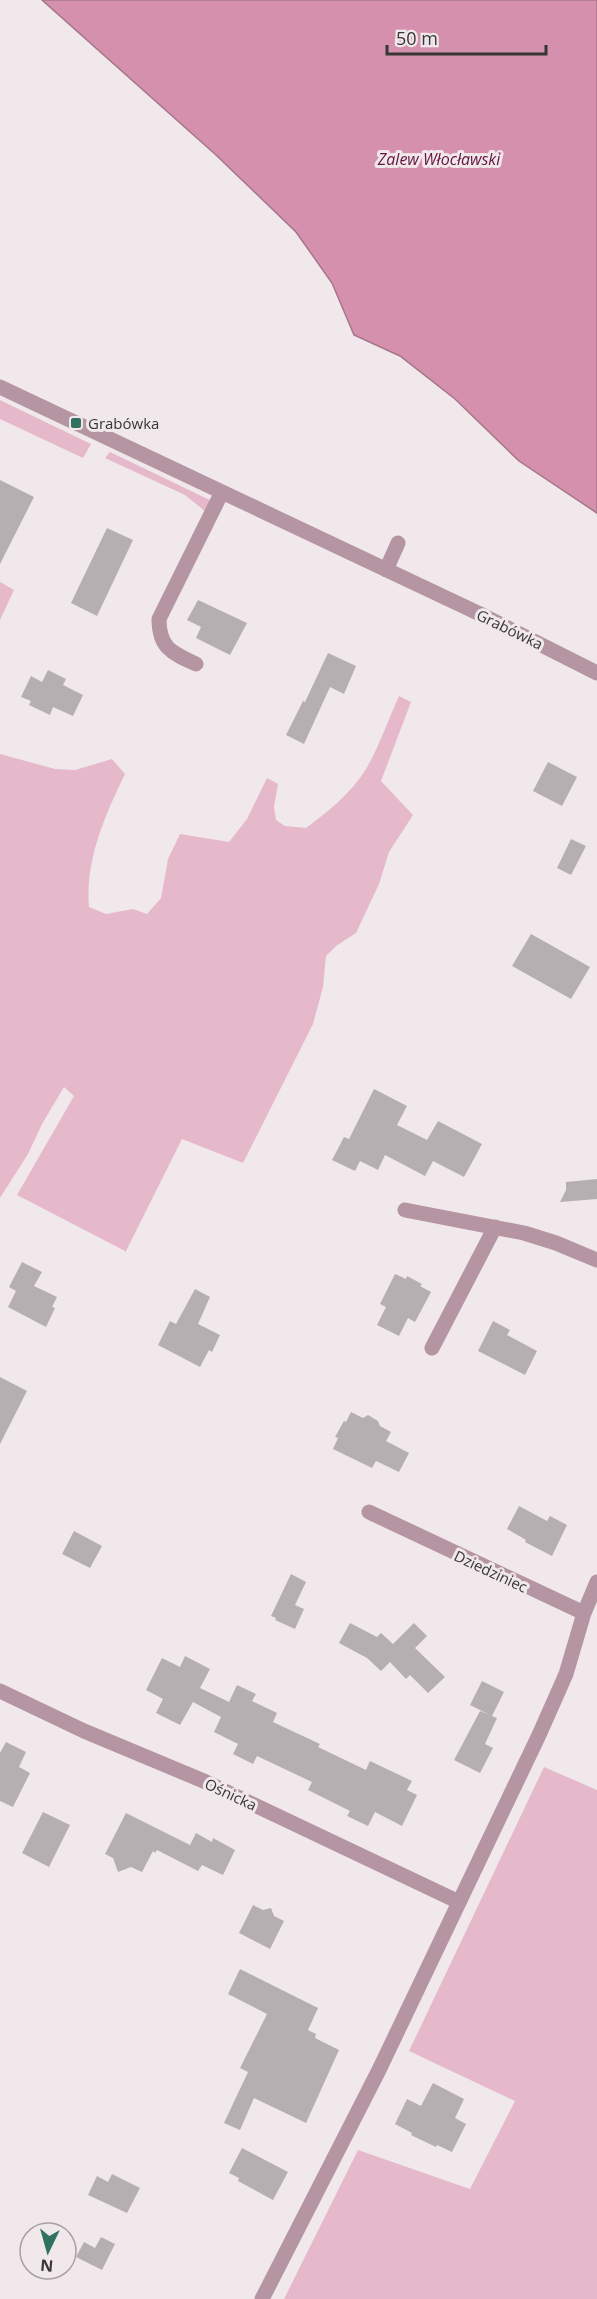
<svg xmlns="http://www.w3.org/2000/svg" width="597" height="2299" font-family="'Open Sans',sans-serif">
	<rect width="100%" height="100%" fill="#f0e8eb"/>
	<!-- green -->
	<path fill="#e6b9ca" d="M0,400l91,44 -8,14 -83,-39z
		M110,452l102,49 -6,11 -21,-17 -80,-37z
		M0,582l14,8 -14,30z
		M399,696l12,6 -30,79 32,34 -24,37 -10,32 -23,49 -20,13 -10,10 -3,31 -10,37 -70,139 -61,-24 -57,114v-2l-108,-56 57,-99 -10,-9 -22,37 -14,30 -28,44v-444l55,15 20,1 37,-11 13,15c-20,41 -40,86 -36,133l17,7 27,-5 14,5 14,-16 7,-39 12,-25 49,8 18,-23 20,-41 11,6 -4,23 2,13 9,6 21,2c23,-17 45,-35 60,-59 13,-22 22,-49 33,-73z
		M544,1767l53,23v509h-313l74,-149 112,39 45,-88 -106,-50z"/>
	<!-- water -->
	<path fill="#d490ac" stroke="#a67589" stroke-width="1.5" d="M42,0h555v513l-78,-52 -64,-62 -55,-43 -46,-21 -22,-52 -36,-51 -80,-77z"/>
	<!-- building -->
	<path fill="#b6afb1" d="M0,480l34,17 -34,67z
		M107,528l26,12 -36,76 -26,-13z
		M198,600l49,23 -17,32 -34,-17 5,-11 -14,-7z
		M328,653l28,13 -12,28 -14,-7 -26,57 -18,-9 17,-34 2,1z
		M48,670l18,9 -3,6 20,10 -10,21 -20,-9 -3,8 -21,-10 2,-4 -10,-4 10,-21 11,6z
		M548,762l29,15 -15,29 -29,-15z
		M571,839l15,7 -15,29 -14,-7z
		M531,934l59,33 -19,32 -59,-33z
		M374,1089l33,17 -10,19 30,15 11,-19 44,23 -18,33 -31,-16 -8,15 -40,-21 -7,15 -18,-9 -5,10 -23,-11 12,-23 5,2z
		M597,1179v20l-37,3 6,-12v-8z
		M22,1262l20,10 -8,14 23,11 -5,10 3,1 -9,19 -38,-20 8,-16 -7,-4z
		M395,1274l11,5 1,-3 15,8 -2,2 11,6 -16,30 -7,-4 -9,18 -22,-11 9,-18 -6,-3z
		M195,1289l15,8 -12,27 22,11 -8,17 -3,-2 -9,17 -42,-22 12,-24 6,3z
		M493,1321l17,9 -3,5 30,16 -12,24 -47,-24z
		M0,1377l27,14 -27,53z
		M351,1412l12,6 5,-3 10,6 2,5 11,6 -5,9 23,12 -10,19 -23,-11 -4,7 -39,-19 5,-11 -3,-1 9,-16 2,1z
		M519,1506l28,15 3,-5 17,9 -15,31 -27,-14 1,-2 -19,-11z
		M74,1531l28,15 -12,22 -28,-14z
		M291,1574l15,8 -11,23 9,4 -9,20 -20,-9 1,-2 -5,-2z
		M350,1623l27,14 4,-4 12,11 21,-21 13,13 -12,12 30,29 -17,16 -18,-18 -4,4 -16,-17 -9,9 -14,-13 -28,-15z
		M185,1656l25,13 -10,19 29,14 8,-17 19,9 -4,7 25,12 -4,9 47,22 -2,3 48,23 4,-9 42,20 -5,9 10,5 -15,31 -27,-14 -7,14 -21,-10 3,-5 -42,-21 4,-8 -55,-26 -4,8 -20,-10 5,-10 -24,-12 7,-15 -28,-15 -13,23 -24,-12 7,-14 -17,-9 16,-32 18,9z
		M482,1681l22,11 -12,24 5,2 -12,26 8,4 -13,25 -26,-13 26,-49 10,4 -20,-10z
		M6,1742l20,10 -7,15 11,6 -17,34 -13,-6v-48z
		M43,1812l27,13 -21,42 -27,-14z
		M126,1813l64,32 6,-12 16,9 1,-4 22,12 -12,25 -21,-10 -4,6 -41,-21 -2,3 -2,-2 -11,21 -11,-5 -13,5 -5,-14 -8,-4z
		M253,1905l10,5 8,-2 3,8 10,5 -14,28 -31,-16z
		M240,1969l78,39 -10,22 8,4 -1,4 24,12 -33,73 -52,-25 -14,32 -16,-7 24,-51 -8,-4 27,-54 -39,-20z
		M433,2083l31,16 -9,19 11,6 -14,28 -15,-7 -1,2 -25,-12 1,-2 -17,-9 12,-25 14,7z
		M242,2148l46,24 -15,28 -35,-19 1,-3 -10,-5z
		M112,2174l28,14 -13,25 -39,-18 9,-19 11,6z
		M101,2237l14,7 -13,26 -26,-13 8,-15 11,6z"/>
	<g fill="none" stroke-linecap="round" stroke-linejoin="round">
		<!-- minor -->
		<path stroke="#b495a1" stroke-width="15" d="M0,387l480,227 117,59
			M386,570l12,-27
			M196,664c-24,-11 -37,-16 -37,-45l63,-127
			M405,1210l119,23 32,10 41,17
			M432,1348l63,-121
			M369,1512l215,101
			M0,1691l84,40 122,51 253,120
			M262,2299l117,-229 160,-335 27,-61 18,-61 13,-31"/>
	</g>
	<!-- markers -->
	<rect fill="#317160" stroke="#f0e8eb" stroke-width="2" x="70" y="417" width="12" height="12" rx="3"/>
	<g text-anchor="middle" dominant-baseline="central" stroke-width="6" stroke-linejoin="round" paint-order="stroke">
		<!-- poi labels -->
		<g font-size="15" fill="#393637" stroke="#f0e8eb" text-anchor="start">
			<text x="88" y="423">Grabówka</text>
		</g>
		<!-- street labels -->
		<g font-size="15" fill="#393637" stroke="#f0e8eb">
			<text transform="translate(510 629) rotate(26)">Grabówka</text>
			<text transform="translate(491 1571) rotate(25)">Dziedziniec</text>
			<text transform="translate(231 1794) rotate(25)">Ośnicka</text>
		</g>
		<!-- water labels -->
		<g font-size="16" font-style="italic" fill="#64143f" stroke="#f0e8eb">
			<text x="439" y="159">Zalew Włocławski</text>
		</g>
	</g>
	<!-- north arrow -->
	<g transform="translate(48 2251) rotate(185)"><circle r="28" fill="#f0e8eb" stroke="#a7a1a3" stroke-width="1.5"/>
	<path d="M0-4.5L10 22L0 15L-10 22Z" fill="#317160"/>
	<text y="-9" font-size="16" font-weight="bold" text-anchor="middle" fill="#393637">N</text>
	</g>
	<!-- scale -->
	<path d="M387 45v9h159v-9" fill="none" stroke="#393637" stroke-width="3"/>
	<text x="396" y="45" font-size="18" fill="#393637" stroke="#f0e8eb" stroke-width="4.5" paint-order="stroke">50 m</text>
</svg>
